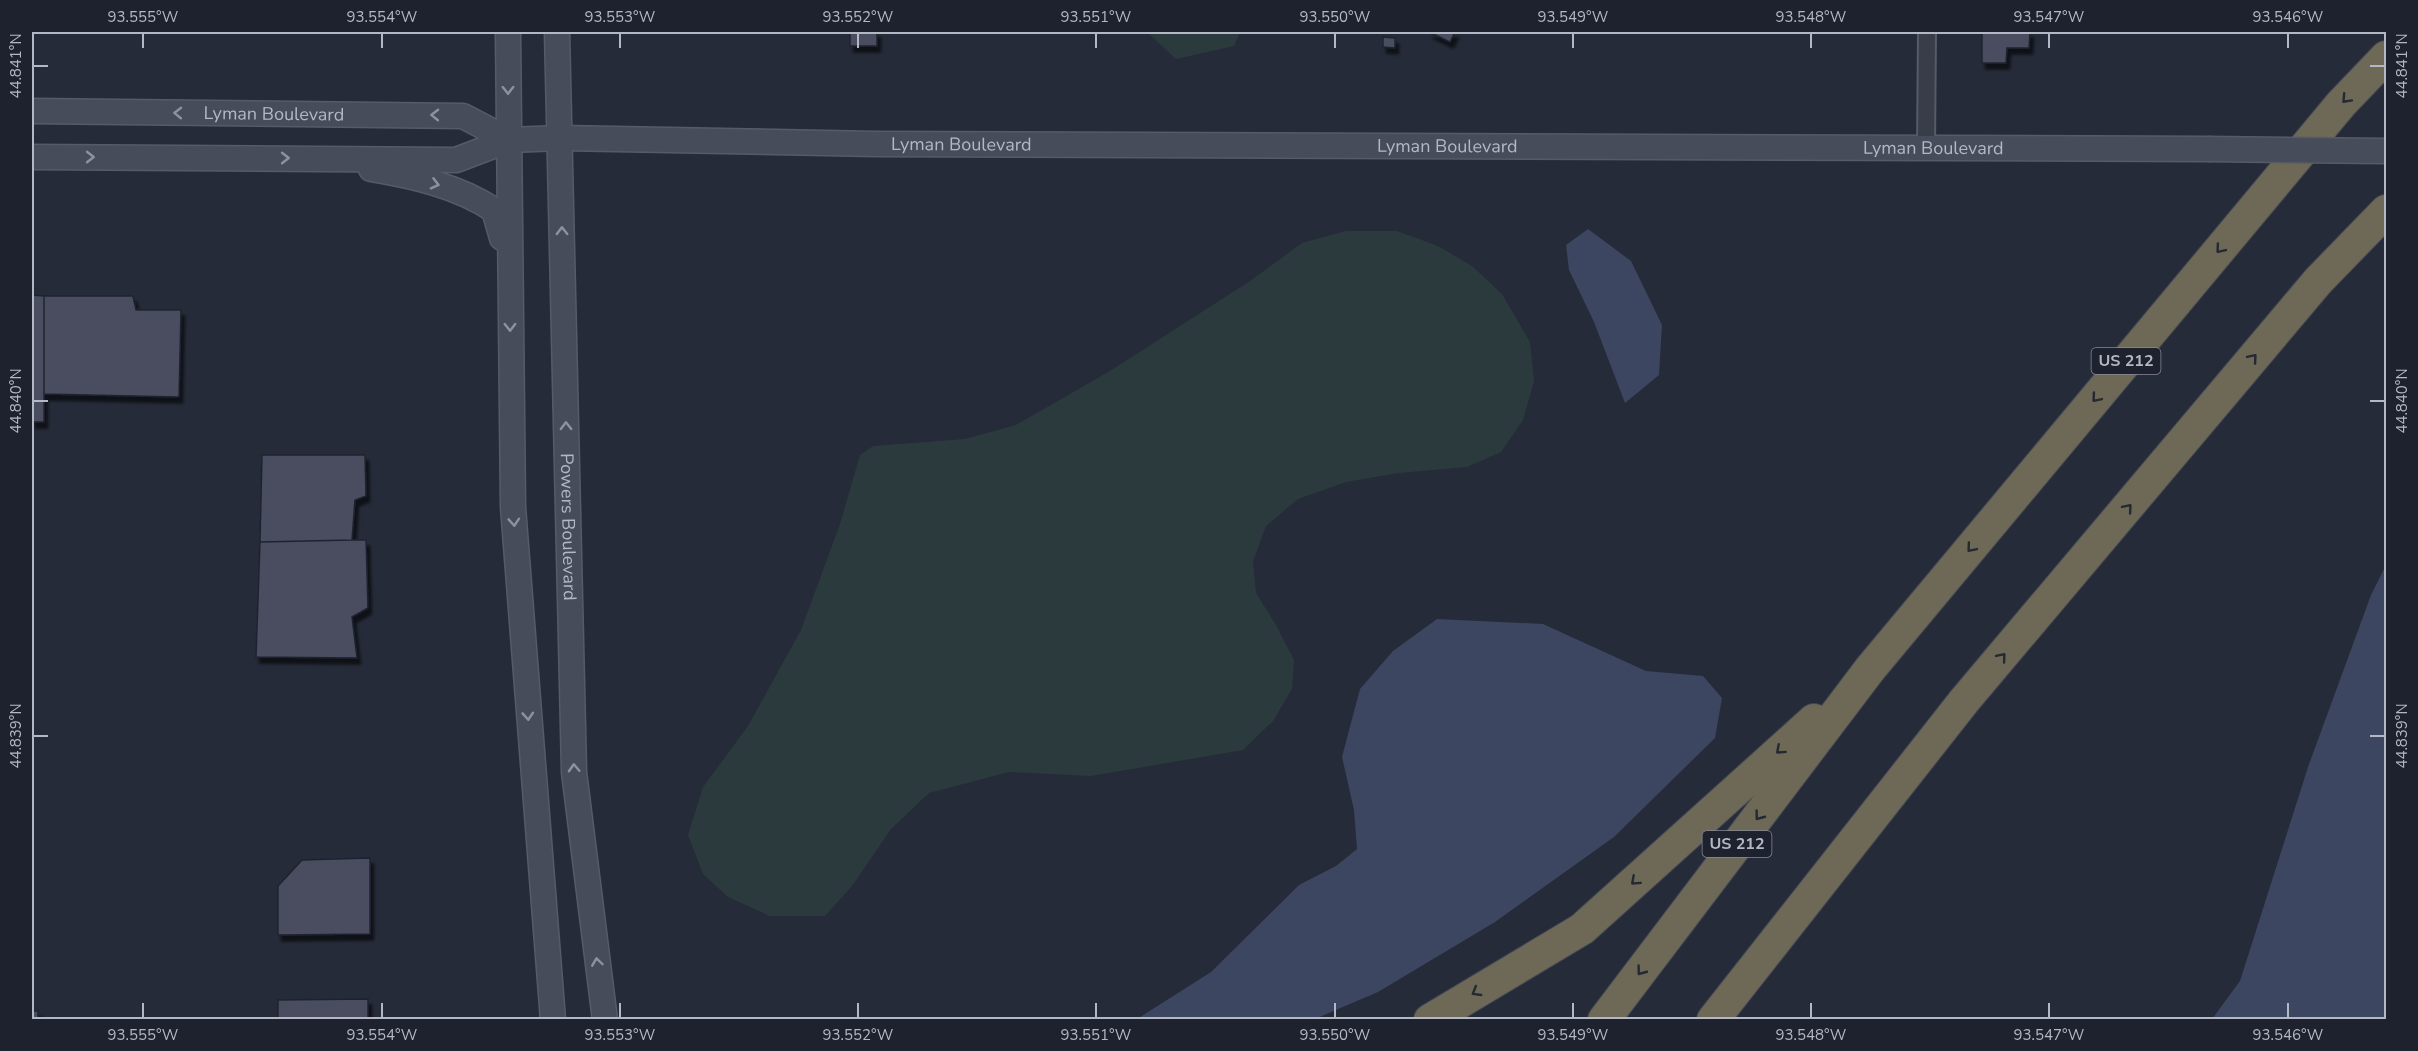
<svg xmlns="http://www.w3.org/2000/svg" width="2418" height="1051" font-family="'Nunito Sans',sans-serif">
	<defs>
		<filter id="shadow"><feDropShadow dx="3.5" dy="6" stdDeviation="1.5" flood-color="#0009"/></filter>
	</defs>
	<rect width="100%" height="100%" fill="#252b38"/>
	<!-- green -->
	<path fill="#2b3b3d" d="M1147,32h93l-6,14 -58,13z
		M1346,231h51l41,15 34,20 30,28 28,48 4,39 -11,39 -22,32 -34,15 -68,6 -53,9 -48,17 -32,27 -13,35 3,32 20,32 18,35 -2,29 -19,32 -30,29 -152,26 -82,-4 -80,21 -38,36 -39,57 -27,30h-55l-42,-19 -25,-23 -15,-39 15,-48 45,-61 53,-96 39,-106 20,-69 13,-9 92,-7 51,-14 94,-54 140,-90 52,-38z"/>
	<!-- water -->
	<path fill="#3c4660" d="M1588,229l43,32 31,64 -3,50 -34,28 -31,-81 -25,-52 -3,-25z
		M2386,565v454h-174l28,-38 68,-214 63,-172z
		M1437,619l106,5 103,47 57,5 19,22 -7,40 -101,99 -119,85 -117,70 -63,27h-178l74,-47 88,-87 37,-19 21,-17 -3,-39 -12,-53 18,-68 33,-38z"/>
	<!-- building -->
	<path fill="#494e5f" stroke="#1f2430" stroke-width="1.5" filter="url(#shadow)" d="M850,32h27v14h-27z
		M1429,32h26l-5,10z
		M1982,32h48l-1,16h-22l-1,15h-24z
		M1383,37l12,1v10l-12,-1z
		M32,295l12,1v126h-12z
		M44,296h89l3,14h45l-2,87 -135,-3z
		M262,455h103l1,41 -11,4 -3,40 -92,2z
		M352,540h14l2,68 -16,9 5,41 -101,-1 4,-115z
		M370,858v76l-92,1v-49l24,-26z
		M368,999v21h-90v-20z
		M32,1011h6v9h-6z"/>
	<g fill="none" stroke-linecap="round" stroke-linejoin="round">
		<!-- minor casing -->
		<g stroke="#565b67" stroke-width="20">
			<path id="minor" d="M1926,149l1,-117"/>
		</g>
		<!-- secondary casing -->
		<g stroke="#565b67" stroke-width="27">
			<g id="secondary">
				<path d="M508,32l5,475 40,513"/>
				<path id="s1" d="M557,32l17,740 31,248"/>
				<path id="s2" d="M32,111l431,5 46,24"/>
				<path id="s3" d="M32,157l424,3 53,-20 52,-2 315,6 1332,5"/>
				<path d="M371,169c42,7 87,17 123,41l8,28"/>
			</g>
		</g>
		<!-- motorway casing -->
		<g stroke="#434854" stroke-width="34">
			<path id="motorway" d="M1430,1020l152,-91 232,-209
				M1604,1020l266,-351 471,-565 45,-47
				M1713,1020l251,-319 354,-420 68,-70"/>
		</g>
		<!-- minor -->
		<use href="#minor" stroke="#383d49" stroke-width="16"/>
		<!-- secondary -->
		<use href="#secondary" stroke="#474c5b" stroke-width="24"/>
		<!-- motorway -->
		<use href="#motorway" stroke="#6e6856" stroke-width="32"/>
		<!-- secondary-bridge casing -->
		<g stroke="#565b67" stroke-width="27" stroke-linecap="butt">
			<path id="secondary-bridge" d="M2208,149l178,2"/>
		</g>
		<!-- secondary-bridge -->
		<use href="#secondary-bridge" stroke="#474c5b" stroke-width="24"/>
	</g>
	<!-- one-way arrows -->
	<defs><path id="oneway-chevron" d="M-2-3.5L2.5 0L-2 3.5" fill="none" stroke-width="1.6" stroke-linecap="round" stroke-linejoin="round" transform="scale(1.5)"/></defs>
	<g stroke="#8d92a0">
		<use href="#oneway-chevron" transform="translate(508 90) rotate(89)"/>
		<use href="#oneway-chevron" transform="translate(178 113) rotate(-179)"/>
		<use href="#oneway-chevron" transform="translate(435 115) rotate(-179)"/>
		<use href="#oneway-chevron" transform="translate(90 157)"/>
		<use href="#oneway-chevron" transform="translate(285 158)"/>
		<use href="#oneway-chevron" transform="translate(435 184) rotate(14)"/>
		<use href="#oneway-chevron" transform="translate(562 231) rotate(-91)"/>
		<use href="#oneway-chevron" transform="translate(510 327) rotate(89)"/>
		<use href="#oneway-chevron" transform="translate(566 426) rotate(-91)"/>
		<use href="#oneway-chevron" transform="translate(514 522) rotate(86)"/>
		<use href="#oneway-chevron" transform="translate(528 716) rotate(86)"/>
		<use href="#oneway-chevron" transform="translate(574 768) rotate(-93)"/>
		<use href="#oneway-chevron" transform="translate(597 962) rotate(-98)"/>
	</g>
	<g stroke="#252932">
		<use href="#oneway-chevron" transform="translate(2346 99) rotate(133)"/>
		<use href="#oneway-chevron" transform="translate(2220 249) rotate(130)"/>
		<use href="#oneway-chevron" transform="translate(2253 358) rotate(-50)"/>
		<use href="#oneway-chevron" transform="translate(2096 398) rotate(130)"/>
		<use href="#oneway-chevron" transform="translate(2128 508) rotate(-50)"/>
		<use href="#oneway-chevron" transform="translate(1971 548) rotate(130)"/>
		<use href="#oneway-chevron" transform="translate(2002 657) rotate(-50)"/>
		<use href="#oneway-chevron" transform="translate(1780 750) rotate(138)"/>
		<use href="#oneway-chevron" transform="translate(1759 816) rotate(127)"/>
		<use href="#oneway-chevron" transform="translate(1635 881) rotate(138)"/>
		<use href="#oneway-chevron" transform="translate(1641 971) rotate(127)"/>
		<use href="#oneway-chevron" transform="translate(1476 992) rotate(149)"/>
	</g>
	<!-- ticks -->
	<path fill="none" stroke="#b3b8c5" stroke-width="2" d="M143,33v15M382,33v15M620,33v15M858,33v15M1096,33v15M1335,33v15M1573,33v15M1811,33v15M2049,33v15M2288,33v15M33,66h15M2370,66h15M33,401h15M2370,401h15M33,736h15M2370,736h15M143,1003v15M382,1003v15M620,1003v15M858,1003v15M1096,1003v15M1335,1003v15M1573,1003v15M1811,1003v15M2049,1003v15M2288,1003v15"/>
	<g text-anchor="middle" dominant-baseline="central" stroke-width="4.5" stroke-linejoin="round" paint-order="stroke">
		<!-- shield labels -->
		<g fill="#1d222e" stroke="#868b98" stroke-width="1.5">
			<rect x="2091.5" y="348" width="69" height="26" rx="4.5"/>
			<rect x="1702.5" y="831" width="69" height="26" rx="4.5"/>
		</g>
		<g font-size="16" font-weight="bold" fill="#b3b8c5">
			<text x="2126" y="361">US 212</text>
			<text x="1737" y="844">US 212</text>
		</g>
		<!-- street labels -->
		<g font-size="18" fill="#b3b8c5" stroke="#1d222e">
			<text stroke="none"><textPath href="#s2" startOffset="242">Lyman Boulevard</textPath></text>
			<text stroke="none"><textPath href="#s3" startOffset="933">Lyman Boulevard</textPath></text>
			<text stroke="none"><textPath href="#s3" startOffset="1419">Lyman Boulevard</textPath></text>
			<text stroke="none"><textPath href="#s3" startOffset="1905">Lyman Boulevard</textPath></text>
			<text stroke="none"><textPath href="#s1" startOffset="495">Powers Boulevard</textPath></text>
		</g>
	</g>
	<!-- border -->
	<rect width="2418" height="1051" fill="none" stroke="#1d222e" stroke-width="66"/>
	<rect x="33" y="33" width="2352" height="985" fill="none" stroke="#b3b8c5" stroke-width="2"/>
	<g font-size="15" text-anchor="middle" fill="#b3b8c5">
		<text x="143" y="22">93.555°W</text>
		<text x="382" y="22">93.554°W</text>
		<text x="620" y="22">93.553°W</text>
		<text x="858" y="22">93.552°W</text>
		<text x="1096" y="22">93.551°W</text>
		<text x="1335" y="22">93.550°W</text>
		<text x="1573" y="22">93.549°W</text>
		<text x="1811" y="22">93.548°W</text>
		<text x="2049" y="22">93.547°W</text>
		<text x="2288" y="22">93.546°W</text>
		<text transform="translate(16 66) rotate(-90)" y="5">44.841°N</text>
		<text transform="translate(2402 66) rotate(-90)" y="5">44.841°N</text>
		<text transform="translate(16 401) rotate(-90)" y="5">44.840°N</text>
		<text transform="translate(2402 401) rotate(-90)" y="5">44.840°N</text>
		<text transform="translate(16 736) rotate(-90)" y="5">44.839°N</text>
		<text transform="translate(2402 736) rotate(-90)" y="5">44.839°N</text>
		<text x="143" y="1040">93.555°W</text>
		<text x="382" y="1040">93.554°W</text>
		<text x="620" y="1040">93.553°W</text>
		<text x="858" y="1040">93.552°W</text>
		<text x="1096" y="1040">93.551°W</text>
		<text x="1335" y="1040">93.550°W</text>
		<text x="1573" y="1040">93.549°W</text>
		<text x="1811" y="1040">93.548°W</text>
		<text x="2049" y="1040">93.547°W</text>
		<text x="2288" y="1040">93.546°W</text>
	</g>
</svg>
